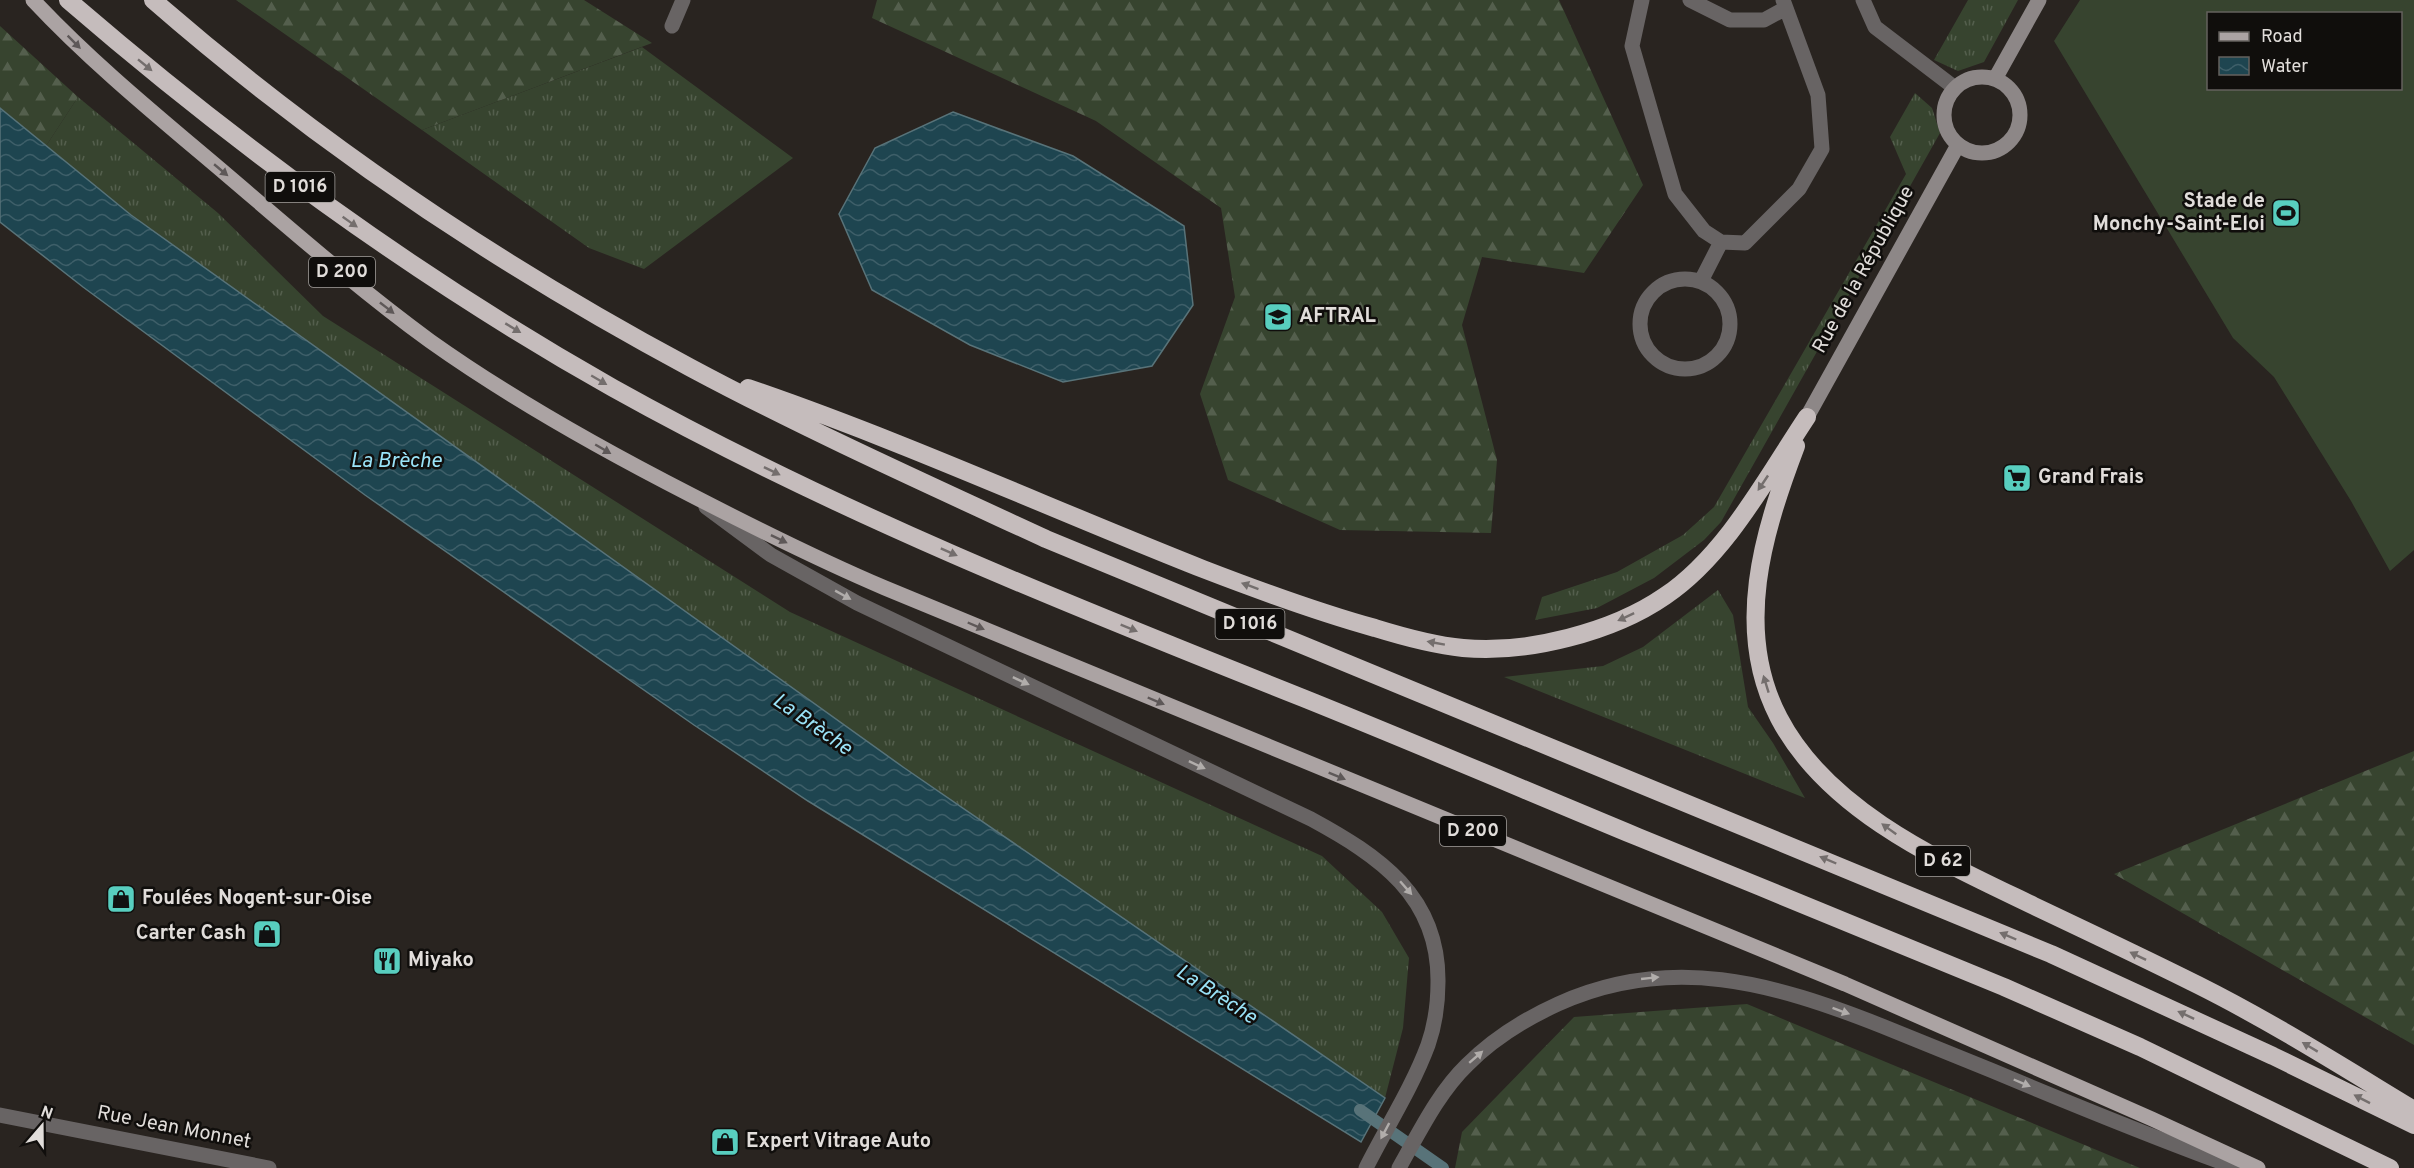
<svg xmlns="http://www.w3.org/2000/svg" width="2414" height="1168" font-family="Overpass,sans-serif">
	<defs>
		<pattern id="grass-tufts" width="24" height="20" patternUnits="userSpaceOnUse" patternTransform="scale(1.5)"><rect width="24" height="20" fill="#37442f"/><path d="M3 7l-1-3M5 7V3M7 7l1-3M15 17l-1-3M17 17v-4M19 17l1-3" fill="none" stroke="#545f4d"/></pattern>
		<pattern id="forest-firs" width="22" height="20" patternUnits="userSpaceOnUse" patternTransform="scale(1.5)"><rect width="22" height="20" fill="#37442f"/><path d="M5 1l3.5 6h-7zM16 11l3.5 6h-7z" fill="#545f4d"/></pattern>
		<pattern id="water-waves" width="16" height="10" patternUnits="userSpaceOnUse" patternTransform="scale(1.5)"><rect width="16" height="10" fill="#1e4550"/><path d="M0 5q4-4 8 0t8 0" fill="none" stroke="#3e5f69"/></pattern>
	</defs>
	<rect width="100%" height="100%" fill="#292420"/>
	<!-- grass -->
	<path fill="url(#grass-tufts)" d="M1968,0h50l-34,62 -26,9 -24,-11z
		M642,47l151,111 -149,111 -55,-21 -167,-118z
		M1915,93l17,15 8,25 -219,389 -17,18 -50,38 -57,30 -62,12 7,-23 75,-25 66,-37 31,-28 192,-333 -16,-37z
		M78,97l140,116 105,103 467,296 532,244 60,56 27,46 -6,70 -18,70 -482,-331 -772,-552 -85,-69z
		M1718,590l15,25 15,92 25,36 32,55 -301,-121 99,-11 40,-19z"/>
	<!-- forest -->
	<path fill="url(#forest-firs)" d="M236,0h348l68,43 -230,87z
		M877,0h682l84,185 -59,88 -102,-16 -20,68 35,135 -6,73 -151,-3 -112,-50 -28,-86 35,-97 -14,-89 -125,-87 -224,-103z
		M0,26l78,71 -32,49 -46,-38z
		M2414,751v294l-300,-171z
		M1747,1004l388,162 5,2h-685l7,-36 112,-115z"/>
	<!-- pitch -->
	<path fill="#37442f" fill-rule="evenodd" d="M2080,0h334v550l-24,21 -39,-70 -77,-124 -41,-39 -179,-297zM2208,14h192v74h-192z"/>
	<!-- water -->
	<path fill="url(#water-waves)" stroke="#587379" stroke-width="1.5" d="M0,108l131,107 772,552 482,331 -24,44 -553,-341 -114,-76 -329,-230 -282,-208 -83,-65z
		M953,112l120,44 111,70 9,79 -41,61 -89,16 -93,-37 -98,-55 -33,-76 36,-66z"/>
	<g fill="none" stroke-linecap="round" stroke-linejoin="round">
		<!-- stream -->
		<path stroke="#587379" stroke-width="12" d="M1360,1110l83,58"/>
		<!-- lane -->
		<path stroke="#686464" stroke-width="15" d="M1642,0l-10,46 43,148 29,37 17,11 24,1 54,-54 23,-40 -4,-54 -35,-95
			M1690,0l40,20h34l22,-12
			M1863,0l12,27 80,61
			M672,26l11,-26
			M1640 324a45 45 0 1 1 90 0a45 45 0 1 1-90 0Z
			M1701,281l20,-39"/>
		<!-- street -->
		<path stroke="#686464" stroke-width="15" d="M706,507l65,48 86,48 454,216c68,37 128,77 127,163 0,21 -3,43 -10,63 -16,43 -42,83 -62,123
			M0,1115l269,53
			M1399,1168c20,-35 39,-75 68,-103 26,-26 58,-46 91,-61 113,-51 215,-21 324,22 37,15 74,30 111,45 81,34 162,67 244,97"/>
		<!-- secondary -->
		<path stroke="#8d8787" stroke-width="15" d="M1944 115a38 38 0 1 1 76 0a38 38 0 1 1-76 0Z
			M1995,79l44,-79
			M1807,417l151,-272"/>
		<!-- primary -->
		<path stroke="#aba3a3" stroke-width="15" d="M33,0c60,64 128,119 194,175 67,57 133,115 203,166 83,59 171,108 261,154 64,33 128,65 194,93l960,396 307,135 106,49"/>
		<!-- highway -->
		<path stroke="#c5bcbc" stroke-width="18" d="M68,0c169,146 350,278 545,388 220,123 456,217 690,310 112,45 224,93 335,139 122,50 244,99 366,150l136,60 250,121
			M153,0c163,142 347,266 538,368 116,62 236,116 355,171l1005,415 222,102 141,69
			M748,388c155,53 303,121 455,181 57,22 114,43 172,59 29,9 58,17 88,20 64,6 150,-16 202,-52 61,-41 102,-119 142,-179
			M1796,446c-33,87 -63,184 -17,272 49,94 164,144 255,188 55,26 110,52 164,79 74,37 145,82 216,125"/>
	</g>
	<!-- one-way arrows -->
	<defs><path id="oneway-solid" d="M-6-.8H1V-3.2L6.5 0L1 3.2V.8H-6Z" transform="scale(1.5)"/></defs>
	<g fill="#5e5858">
		<use href="#oneway-solid" transform="translate(74 42) rotate(45)"/>
		<use href="#oneway-solid" transform="translate(221 170) rotate(40)"/>
		<use href="#oneway-solid" transform="translate(387 308) rotate(38)"/>
		<use href="#oneway-solid" transform="translate(603 449) rotate(30)"/>
		<use href="#oneway-solid" transform="translate(779 539) rotate(26)"/>
		<use href="#oneway-solid" transform="translate(976 626) rotate(23)"/>
		<use href="#oneway-solid" transform="translate(1156 701) rotate(23)"/>
		<use href="#oneway-solid" transform="translate(1337 776) rotate(22)"/>
	</g>
	<g fill="#746e6d">
		<use href="#oneway-solid" transform="translate(145 65) rotate(39)"/>
		<use href="#oneway-solid" transform="translate(350 222) rotate(35)"/>
		<use href="#oneway-solid" transform="translate(513 328) rotate(31)"/>
		<use href="#oneway-solid" transform="translate(599 380) rotate(30)"/>
		<use href="#oneway-solid" transform="translate(772 471) rotate(26)"/>
		<use href="#oneway-solid" transform="translate(1763 483) rotate(124)"/>
		<use href="#oneway-solid" transform="translate(949 552) rotate(24)"/>
		<use href="#oneway-solid" transform="translate(1250 586) rotate(-160)"/>
		<use href="#oneway-solid" transform="translate(1626 617) rotate(155)"/>
		<use href="#oneway-solid" transform="translate(1129 628) rotate(22)"/>
		<use href="#oneway-solid" transform="translate(1436 643) rotate(-170)"/>
		<use href="#oneway-solid" transform="translate(1766 684) rotate(-107)"/>
		<use href="#oneway-solid" transform="translate(1889 829) rotate(-144)"/>
		<use href="#oneway-solid" transform="translate(1828 860) rotate(-157)"/>
		<use href="#oneway-solid" transform="translate(2008 936) rotate(-157)"/>
		<use href="#oneway-solid" transform="translate(2138 956) rotate(-154)"/>
		<use href="#oneway-solid" transform="translate(2186 1015) rotate(-155)"/>
		<use href="#oneway-solid" transform="translate(2310 1047) rotate(-149)"/>
		<use href="#oneway-solid" transform="translate(2362 1099) rotate(-153)"/>
	</g>
	<g fill="#b1adab">
		<use href="#oneway-solid" transform="translate(843 595) rotate(29)"/>
		<use href="#oneway-solid" transform="translate(1021 681) rotate(25)"/>
		<use href="#oneway-solid" transform="translate(1197 765) rotate(25)"/>
		<use href="#oneway-solid" transform="translate(1406 888) rotate(49)"/>
		<use href="#oneway-solid" transform="translate(1650 978) rotate(-6)"/>
		<use href="#oneway-solid" transform="translate(1841 1011) rotate(20)"/>
		<use href="#oneway-solid" transform="translate(1476 1057) rotate(-41)"/>
		<use href="#oneway-solid" transform="translate(2022 1083) rotate(23)"/>
		<use href="#oneway-solid" transform="translate(1385 1131) rotate(118)"/>
	</g>
	<!-- icons -->
	<defs>
		<g id="stadium-square" transform="scale(1.5)"><rect x="-9" y="-9" width="18" height="18" rx="4" fill="#58cebf" stroke="#100e0c"/><path d="M0-5a6.5 5 0 1 0 0 10a6.5 5 0 1 0 0-10ZM-3.5-1.8h7v3.6h-7Z" fill="#111"/></g>
		<g id="university-square" transform="scale(1.5)"><rect x="-9" y="-9" width="18" height="18" rx="4" fill="#58cebf" stroke="#100e0c"/><path d="M0-5L7-2L0 1L-7-2ZM-4 1L0 2.5L4 1V4Q0 6-4 4Z" fill="#111"/></g>
		<g id="supermarket-square" transform="scale(1.5)"><rect x="-9" y="-9" width="18" height="18" rx="4" fill="#58cebf" stroke="#100e0c"/><path d="M-6-5.5h2.5l.6 2H6L4.5 2H-2.5L-4.4-4H-6ZM-1.5 3.2a1.3 1.3 0 1 0 .1 0ZM3 3.2a1.3 1.3 0 1 0 .1 0Z" fill="#111"/></g>
		<g id="shop-square" transform="scale(1.5)"><rect x="-9" y="-9" width="18" height="18" rx="4" fill="#58cebf" stroke="#100e0c"/><path d="M-5-2.5h2.3a2.7 3.5 0 0 1 5.4 0H5L5.5 6h-11ZM-1.5-2.5h3a1.5 2.3 0 0 0-3 0Z" fill="#111"/></g>
		<g id="restaurant-square" transform="scale(1.5)"><rect x="-9" y="-9" width="18" height="18" rx="4" fill="#58cebf" stroke="#100e0c"/><path d="M-5-6h1v4h1v-4h1v4h1v-4h1v5L-1.5 .5V6h-2V.5L-5-1ZM5-6V6H3V1.5H1.5Q1.5-4 5-6Z" fill="#111"/></g>
	</defs>
	<g fill-rule="evenodd">
		<use href="#stadium-square" x="2286" y="213"/>
		<use href="#university-square" x="1278" y="317"/>
		<use href="#supermarket-square" x="2017" y="478"/>
		<use href="#shop-square" x="121" y="899"/>
		<use href="#shop-square" x="267" y="934"/>
		<use href="#restaurant-square" x="387" y="961"/>
		<use href="#shop-square" x="725" y="1142"/>
	</g>
	<g text-anchor="middle" dominant-baseline="central" stroke-width="5" stroke-linejoin="round" paint-order="stroke">
		<!-- shield labels -->
		<g fill="#100e0c" stroke="#a29f9c" stroke-width="1.5">
			<rect x="265.5" y="172" width="69" height="30" rx="4.5"/>
			<rect x="309" y="257" width="66" height="30" rx="4.5"/>
			<rect x="1215.5" y="609" width="69" height="30" rx="4.5"/>
			<rect x="1440" y="816" width="66" height="30" rx="4.5"/>
			<rect x="1916" y="846" width="54" height="30" rx="4.5"/>
		</g>
		<g font-size="18" font-weight="bold" fill="#e1ddda">
			<text x="300" y="187">D 1016</text>
			<text x="342" y="272">D 200</text>
			<text x="1250" y="624">D 1016</text>
			<text x="1473" y="831">D 200</text>
			<text x="1943" y="861">D 62</text>
		</g>
		<!-- poi labels -->
		<g font-size="20" font-weight="bold" fill="#e1ddda" stroke="#100e0c" text-anchor="start">
			<text x="2265" y="202" text-anchor="end">Stade de<tspan x="2265" dy="23">Monchy-Saint-Eloi</tspan></text>
			<text x="1299" y="317">AFTRAL</text>
			<text x="2038" y="478">Grand Frais</text>
			<text x="142" y="899">Foulées Nogent-sur-Oise</text>
			<text x="246" y="934" text-anchor="end">Carter Cash</text>
			<text x="408" y="961">Miyako</text>
			<text x="746" y="1142">Expert Vitrage Auto</text>
		</g>
		<!-- street labels -->
		<g font-size="20" fill="#e1ddda" stroke="#100e0c">
			<text transform="translate(1864 270) rotate(-61)">Rue de la République</text>
			<text transform="translate(174 1128) rotate(11)">Rue Jean Monnet</text>
		</g>
		<!-- water labels -->
		<g font-size="21" font-style="italic" fill="#9ae3f8" stroke="#100e0c">
			<text x="396" y="461">La Brèche</text>
			<text transform="translate(812 725) rotate(35)">La Brèche</text>
			<text transform="translate(1216 995) rotate(33)">La Brèche</text>
		</g>
	</g>
	<!-- legend -->
	<rect x="2207" y="12" width="195" height="78" fill="#100e0c" stroke="#64615e" stroke-width="1.5"/>
	<rect x="2219" y="32" width="30" height="9" fill="#aba3a3" stroke="#64615e" stroke-width="1.5"/>
	<text x="2261" y="42" font-size="18" fill="#e1ddda">Road</text>
	<rect x="2219" y="57" width="30" height="18" fill="url(#water-waves)" stroke="#64615e" stroke-width="1.5"/>
	<text x="2261" y="72" font-size="18" fill="#e1ddda">Water</text>
	<!-- north arrow -->
	<g transform="translate(42 1126) rotate(20)" stroke="#100e0c" stroke-width="4.5" paint-order="stroke">
	<path d="M0-4.5L10 22L0 15L-10 22Z" fill="#e1ddda"/>
	<text y="-9" font-size="16" font-weight="bold" text-anchor="middle" fill="#e1ddda">N</text>
	</g>
</svg>
